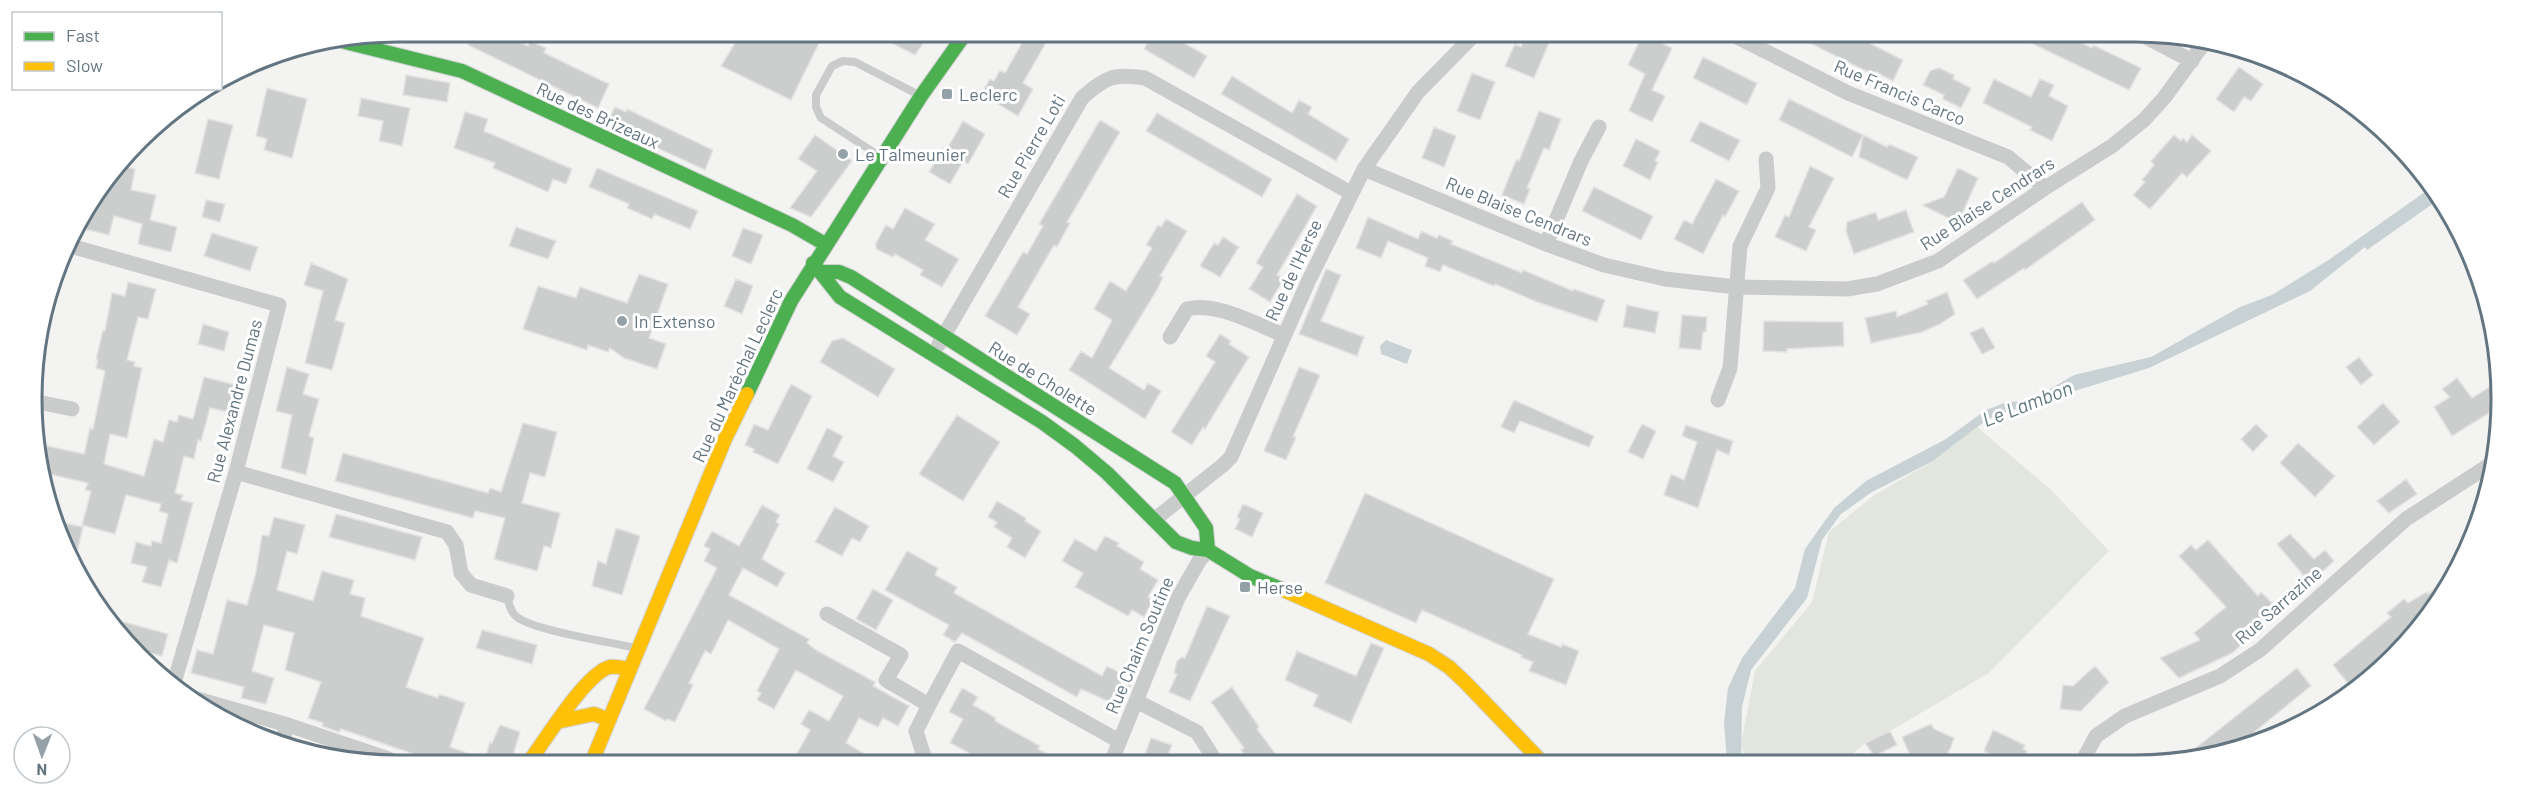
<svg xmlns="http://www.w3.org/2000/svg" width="2533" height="797" font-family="Barlow,sans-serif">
	<rect width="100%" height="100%" fill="#f3f3f1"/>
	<!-- green -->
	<path fill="#e2e6df" d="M1977,427l74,63 58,61 -120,122 -99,58 -25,12 -21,19 -97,-1 -6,-17 14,-73 57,-69 17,-70 44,-36 60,-35z"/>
	<!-- water -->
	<path fill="#c8d2d4" d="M2432,187l9,11 -74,52 -2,-3 -55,44 -161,77 -153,47 -19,12 -44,34 -61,31 -31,22 -19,26 -15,58 -56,72 -9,37 -1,54h-14l-3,-38 4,-35 14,-30 53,-70 10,-39 29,-41 32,-27 80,-42 40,-29 21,-8 22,-1 45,-26 77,-18 89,-50 32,-12 55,-34z
		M1386,340l26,10 -5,14 -26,-10 -1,-8z"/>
	<!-- building -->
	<path fill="#cccece" stroke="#e2e2e1" stroke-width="1.5" d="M474,32h25l29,14 2,-5 16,7 -2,5 65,31 -11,24 -130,-63z
		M741,33h83l-33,67 -70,-34z
		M872,33h34l24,1 -15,21z
		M1027,34h24l-28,49 10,6 -15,27 -37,-22 9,-15 4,2 6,-11 5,3z
		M1152,34l18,1 37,21 -13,22 -50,-29z
		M1526,36h26l-18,42 -29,-12 10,-22 6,3z
		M1642,36h6l24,12 -20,42 13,6 -13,26 -23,-11 16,-37 -17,-9z
		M1798,37h72l-3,5 36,18 -10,21 -17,-9 -2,3z
		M2021,38h51l20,10 1,-3 48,23 -12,22z
		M1703,57l54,26 -10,22 -54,-27z
		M2239,67l24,17 -12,17 -7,-4 -10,15 -18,-13z
		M1939,68l15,7 -1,4 18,9 -10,20 -18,-9 1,-4 -21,-10 7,-14z
		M1472,73l23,9 -15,38 -23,-9z
		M406,75l44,8 -3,19 -44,-7z
		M1232,76l60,37 7,-13 13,7 -4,7 41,25 -13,22 -115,-67z
		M1994,79l37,18 9,-18 14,6 -5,11 19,10 -16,35 -22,-11 2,-3 -49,-24z
		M267,88l40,11 -15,59 -28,-8 3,-11 -11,-3z
		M361,98l49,10 -8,38 -23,-5 4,-20 -25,-5z
		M1789,99l74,36 -11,22 -73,-37z
		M615,107l11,5 1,-3 86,41 -8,20 -99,-46z
		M1539,111l22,8 -12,31 -5,-2 -17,40 3,1 -6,15 -22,-9 14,-35 3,1z
		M465,112l23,7 -4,12 88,38 -6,15 -13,-5 -5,13 -55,-24 2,-5 -41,-15z
		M1157,113l115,66 -10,18 -116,-66z
		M208,119l25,6 -14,54 -24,-6z
		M1100,120l20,12 -53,90 3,1 -13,24 -3,-2 -36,62 12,7 -13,21 -32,-19 38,-64 4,2 16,-28 -4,-2z
		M963,121l22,13 -17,30 -5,-3 -13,23 -21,-12 14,-23 3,2z
		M1700,121l40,19 -11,21 -39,-20z
		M1434,127l22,9 -12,31 -22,-9z
		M815,135l37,26 -41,56 -21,-9 27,-37 -19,-12z
		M1863,135l24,12 2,-3 29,13 -11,23 -48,-23z
		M2174,135l7,6 2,-3 4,4 5,-7 19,16 -24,26 -5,-4 -32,36 -17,-14 12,-13 -3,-2 12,-15 -3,-4z
		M1636,139l24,12 -5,10 3,1 -8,18 -27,-14z
		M123,166l12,3 -4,21 25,5 -6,25 27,7 -6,25 -33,-8 4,-20 -28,-8 -5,19 -29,-7 2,-8z
		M1810,166l24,12 -25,49 7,3 -10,21 -31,-14 10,-22 4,2z
		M597,168l101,43 -8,18 -36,-15 -2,5 -25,-11 2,-4 -40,-17z
		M1958,168l20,10 -20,45 -36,-18 22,-8z
		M1716,179l23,12 -14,26 -2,-2 -20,39 -29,-15 10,-19 8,4z
		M1594,187l59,29 -12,24 -59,-29z
		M1297,194l20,12 -40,69 7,4 -14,23 -21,-13 14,-22 -7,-4z
		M206,200l19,4 -5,18 -18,-5z
		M2082,202l13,18 -70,50 -1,-2 -47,31 -14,-19 30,-19 1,2z
		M905,208l30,16 -10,16 34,19 -17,28 -22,-12 3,-5 -28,-16 -2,3 -17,-8v-6l10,-18 7,4z
		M1906,210l8,22 -60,22 -8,-23 1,-9 29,-10 2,8z
		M1368,217l50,22 3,-8 16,7 2,-3 14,6 -2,3 71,29 1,-3 50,21 1,-2 31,11 -8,22 -60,-20 -42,-18 -1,2 -51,-21 -3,7 -15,-6 3,-8 -40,-17 -7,17 -25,-10z
		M1166,219l21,12 -27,45 3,1 -6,13 -48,78 35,22 4,-7 13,8 -16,28 -76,-49 12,-19 11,7 20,-38 -18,-11 16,-28 16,10 26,-43 -6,-3 12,-20 3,2z
		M516,227l40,14 -8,18 -39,-13z
		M743,228l20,7 -12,29 -19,-8z
		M212,233l46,14 -8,24 -46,-15z
		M1223,237l16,10 -19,30 -20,-11 14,-23 4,2z
		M311,263l37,16 -13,41 10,3 -13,47 -27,-7 18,-72 -19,-6z
		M1326,269l15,6 -20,46 43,16 -7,19 -58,-22z
		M639,274l29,10 -19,54 17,6 -9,25 -33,-11 -14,-10 -2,4 -20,-7 -1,5 -64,-21 15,-43 38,12 4,-11 47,16z
		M736,279l17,7 -11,28 -18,-8z
		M128,282l28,7 -8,30 -10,-2 -11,43 8,2 -1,4 8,2 -15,70 -17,-4 -6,30 40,12 10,-37 9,3 6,-22 8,2 2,-7 14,4 11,-42 32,8 -8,27 -18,-4 -9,33 -3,-1 -4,19 -10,-3 -9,37 8,2 -2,5 12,3 -16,60 -8,-3 -8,27 -19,-5 5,-15 -16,-4 5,-21 15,4 1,-5 9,2 7,-29 -9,-3 2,-7 -35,-9 -11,39 -33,-9 9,-34 -6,-1 3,-7 -39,-9 1,-2 -8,-2 5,-24 37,8 6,-26 3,1 12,-58 -9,-3 2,-8h-2l7,-30 2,1 7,-38 13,3z
		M1947,292l8,22 -15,10 -18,8 -51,11 -6,-25 31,-7 1,6 31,-13 -2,-3z
		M1627,305l32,7 -4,21 -32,-6z
		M1682,315l25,2 -1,15h-3l-2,18 -22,-2z
		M1764,321l79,1 1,24 -57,3v3l-24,-1z
		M203,324l26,8 -5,19 -26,-7z
		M1983,327l12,21 -13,6 -12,-21z
		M1220,334l11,7 -2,3 20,13 -44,72 -2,-2 -11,18 -21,-13 44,-70 -9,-6z
		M843,338l52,31 -17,28 -58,-35 12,-21z
		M2359,357l14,18 -12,10 -15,-18z
		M287,367l22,7 -6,20 16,5 -10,37 5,2 -8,37 -25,-7 11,-53 -16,-4z
		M1299,367l21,8 -27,62h3l-10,23 -22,-9z
		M2457,378l15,20 22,-14v26l-42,26 -18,-29 16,-10 -8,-8z
		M791,384l21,12 -34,68 -25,-12 1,-3 -9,-4 9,-21 14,6z
		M1514,400l80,36 -5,11 -69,-26 -6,12 -13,-6z
		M2383,403l17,19 -26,23 -17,-18z
		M957,415l43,27 -37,59 -44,-27z
		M523,423l34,9 -12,45 -15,-4 -8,30 38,10 -9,35 -7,-2 -7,25 -43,-12 11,-41 -30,-7 -2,7 -138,-37 8,-28 145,40 2,-5 11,4z
		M1642,424l14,7 -13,28 -15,-7z
		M2256,424l12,12 -15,16 -12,-13z
		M1686,425l47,16 -4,14 -12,-5 -19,58 -34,-13 7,-21 13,6 13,-38 -15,-6z
		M827,428l16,8 -10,20 11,6 -11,20 -26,-13z
		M2298,443l37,33 -20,21 -35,-34z
		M2406,479l11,15 -28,19 -12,-12z
		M1365,493l189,86 -26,55 33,13 1,-3 17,7 -13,34 -37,-14 4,-9 -12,-5 1,-2 -100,-45 -6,13 -91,-40z
		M997,501l29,17 -1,3 16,10 -16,27 -18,-11 5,-9 -18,-11 3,-5 -9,-5z
		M1243,504l20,9 -11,24 -17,-8 5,-10 -3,-2z
		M762,505l18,10 -4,7 3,2 -17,35 23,14 -8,14 -34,-19 -14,27 80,44 -2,4 9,7 59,32 -2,4 36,20 -11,20 -15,-8 -5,9 -19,-9 -13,25 29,17 -81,-1 16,-29 -9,-6 8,-14 20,11 14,-25 -47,-26 -22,39 -17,-9 4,-7 -4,-2 22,-42 -51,-29 -17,34 -6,-3 -16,32 4,2 -18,37 -8,-3 -1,2 -22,-12 73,-141 -13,-7 6,-12 -6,-3 8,-15 27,15z
		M835,507l34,19 -9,16 -8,-4 -10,18 -27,-14z
		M336,514l86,23 -7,23 -86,-23z
		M274,517l31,8 -8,29 -10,-3 -10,39 36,11 9,-30 32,9 -4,14 15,4 -4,18 63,22 -18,49 32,11 1,-4 26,9 -15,44 26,9v3h-48l-87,-30 -2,3 -17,-6 1,-3 -15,-5 13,-36 -36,-12 9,-37 -30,-8 -12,46 22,7 -8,26 -25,-6 3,-11 -53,-14 6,-23 16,4 14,-54 20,5 9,-33 6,-37 7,1z
		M56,521l27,6 -8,34 -10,-21z
		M616,528l24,8 -18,59 -30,-9 6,-25 8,3z
		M2290,534l24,25 11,-9 9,11 -24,22 -33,-39z
		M1105,536l14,7 -2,3 27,16 -4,7 18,11 -10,17 5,3 -9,17 -12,-7 -4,6 -53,-29 8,-14 -21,-12 13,-22 21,12z
		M2208,540l50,56 3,-4 19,19 -48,42 -53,25 -19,-20 40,-18 -6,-7 32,-26 -47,-51 12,-11 5,5z
		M907,551l31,17 -3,7 22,12 -3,6 148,83 5,-10 26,14 -12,27 -40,-18 -4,8 -115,-64 -7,9 -12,-7 6,-10 -64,-35z
		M2450,577l2,5 -44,57 -36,27 4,5 -24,17 -19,-23 58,-48 -4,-4 17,-14 4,4 19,-11 1,2z
		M873,589l20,11 -17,30 -20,-11z
		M1207,606l23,10 -40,85 -21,-9 8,-18 -3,-1 3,-12 5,-4 3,1z
		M109,618l59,16 -6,22 -20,-5z
		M482,630l55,15 -5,19 -56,-16z
		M1371,643l13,5 -33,75 -38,-17 5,-11 -33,-15 12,-29 59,25z
		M2095,666l14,16 -28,29 -21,-2 3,-24 10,1z
		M2297,668l14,18 -58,47 -17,13 -58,16z
		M1232,687l27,40 -2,2 23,31h-32l-7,-10 3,-2 -33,-46z
		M962,688l16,9 -5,8 23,13 -1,3 45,25 -2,3 20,11h-71l-11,-6 -1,2 -25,-13 13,-24 -14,-7z
		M1931,724l3,5 20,9 -3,9 -8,15h-30l-11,-25z
		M500,725l20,7 -8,27h-27l5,-17 2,1z
		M1993,730l32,15 -2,4 4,2 -5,11h-15l-23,-11z
		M1890,731l7,14 -23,11 -9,-13z
		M1151,738l21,7 -6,15h-23z"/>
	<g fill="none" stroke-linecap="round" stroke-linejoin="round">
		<!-- fast casing -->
		<g stroke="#d0d1d2" stroke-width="16">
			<path id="fast" d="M345,42l117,29 330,154 33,19
				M813,263l27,34 202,125 33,24 32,27 69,69 16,6 16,2 42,26 31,13
				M824,272h15l12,5 324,206 31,45 2,22
				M747,394l44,-93 130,-205 44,-62"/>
		</g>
		<!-- slow casing -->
		<g stroke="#d0d1d2" stroke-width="16">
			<path id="slow" d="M1281,589l148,65 20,13 16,15 76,79
				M561,721l33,-7 15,6
				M531,759c15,-20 56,-87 79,-92 6,-1 13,1 19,2
				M593,759l132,-320 22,-45"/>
		</g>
		<!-- lane -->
		<path stroke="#cacccc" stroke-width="8" d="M878,155l-57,-37 -5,-11v-12l16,-29 11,-5 12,1 64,33
			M507,596c2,7 3,16 10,21 15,13 96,26 120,31"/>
		<!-- street -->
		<path stroke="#cacccc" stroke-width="15" d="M1737,37l111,56 160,64 37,31
			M2148,38l44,23
			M1364,169l182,75 58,21 61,14 71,8 111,2 30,-5 61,-23 107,-73 67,-42 32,-26 20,-22 43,-59
			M1546,244l35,-83 18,-34
			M67,245l212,60 -43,167 -62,211
			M1170,337l17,-28c29,-8 70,16 97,26
			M939,344l143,-246c24,-21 31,-25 63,-20l206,115
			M1718,400l12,-32 10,-122 28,-58 -2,-29
			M38,402l34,7
			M236,472l211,60 9,13 5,28 10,12 36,11
			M1154,520l69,-55 8,-8 77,-175 56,-113 54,-77 55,-56
			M827,614l74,41 -15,25 43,25 29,-54 161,90
			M187,696l101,29 101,34
			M1136,701l61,31 18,28
			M282,740l6,-15
			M925,760l-9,-29 13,-26
			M1112,760l66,-162 21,-37 9,-11
			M2082,762l14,-26 29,-20 95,-40 40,-26 146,-131 88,-57"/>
		<!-- fast -->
		<use href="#fast" stroke="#4caf50" stroke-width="14"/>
		<!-- slow -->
		<use href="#slow" stroke="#ffc107" stroke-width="14"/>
	</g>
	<!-- markers -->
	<g fill="#95a1a8" stroke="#fff" stroke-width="2">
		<rect x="941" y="88" width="12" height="12" rx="3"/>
		<circle cx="843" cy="154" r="6"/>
		<circle cx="622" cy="321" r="6"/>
		<rect x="1239" y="581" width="12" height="12" rx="3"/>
	</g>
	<g text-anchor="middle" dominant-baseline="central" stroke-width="6" stroke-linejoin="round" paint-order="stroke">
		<!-- street labels -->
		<g font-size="18" fill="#627581" stroke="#fff">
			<text transform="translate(1900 92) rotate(23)">Rue Francis Carco</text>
			<text transform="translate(598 115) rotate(25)">Rue des Brizeaux</text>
			<text transform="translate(1031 146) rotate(-60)">Rue Pierre Loti</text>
			<text transform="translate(1987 203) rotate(-33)">Rue Blaise Cendrars</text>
			<text transform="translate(1519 211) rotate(22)">Rue Blaise Cendrars</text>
			<text transform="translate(1293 270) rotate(-65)">Rue de l'Herse</text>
			<text transform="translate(737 375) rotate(-65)">Rue du Maréchal Leclerc</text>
			<text transform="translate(1043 378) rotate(32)">Rue de Cholette</text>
			<text transform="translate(234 401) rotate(-75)">Rue Alexandre Dumas</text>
			<text transform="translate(2278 605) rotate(-41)">Rue Sarrazine</text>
			<text transform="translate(1139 645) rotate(-67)">Rue Chaim Soutine</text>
		</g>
		<!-- poi labels -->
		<g font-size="18" fill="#627581" stroke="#fff" text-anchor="start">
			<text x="959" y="94">Leclerc</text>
			<text x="855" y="154">Le Talmeunier</text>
			<text x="634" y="321">In Extenso</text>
			<text x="1257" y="587">Herse</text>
		</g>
		<!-- water labels -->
		<g font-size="20" font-style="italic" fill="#5e787f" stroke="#fff">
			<text transform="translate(2027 403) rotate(-21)">Le Lambon</text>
		</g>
	</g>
	<!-- crop -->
	<path d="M0 0H2533V797H0ZM398 42H2135A356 356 0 0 1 2491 398V399A356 356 0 0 1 2135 755H398A356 356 0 0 1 42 399V398A356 356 0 0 1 398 42Z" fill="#fff" fill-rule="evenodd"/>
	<path fill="none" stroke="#627581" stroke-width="3" d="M398 42H2135A356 356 0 0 1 2491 398V399A356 356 0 0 1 2135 755H398A356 356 0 0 1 42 399V398A356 356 0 0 1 398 42Z"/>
	<!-- legend -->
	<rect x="12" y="12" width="210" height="78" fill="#ffffff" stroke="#c0c8cd" stroke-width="1.5"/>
	<rect x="24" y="32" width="30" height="9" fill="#4caf50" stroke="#c0c8cd" stroke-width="1.5"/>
	<text x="66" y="42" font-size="18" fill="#627581">Fast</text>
	<rect x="24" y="62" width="30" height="9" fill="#ffc107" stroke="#c0c8cd" stroke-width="1.5"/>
	<text x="66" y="72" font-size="18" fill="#627581">Slow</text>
	<!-- north arrow -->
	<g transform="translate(42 755) rotate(181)"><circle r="28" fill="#ffffff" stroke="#c0c8cd" stroke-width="1.5"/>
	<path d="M0-4.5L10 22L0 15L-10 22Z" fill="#95a1a8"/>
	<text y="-9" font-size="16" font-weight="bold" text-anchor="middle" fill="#627581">N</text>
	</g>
</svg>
